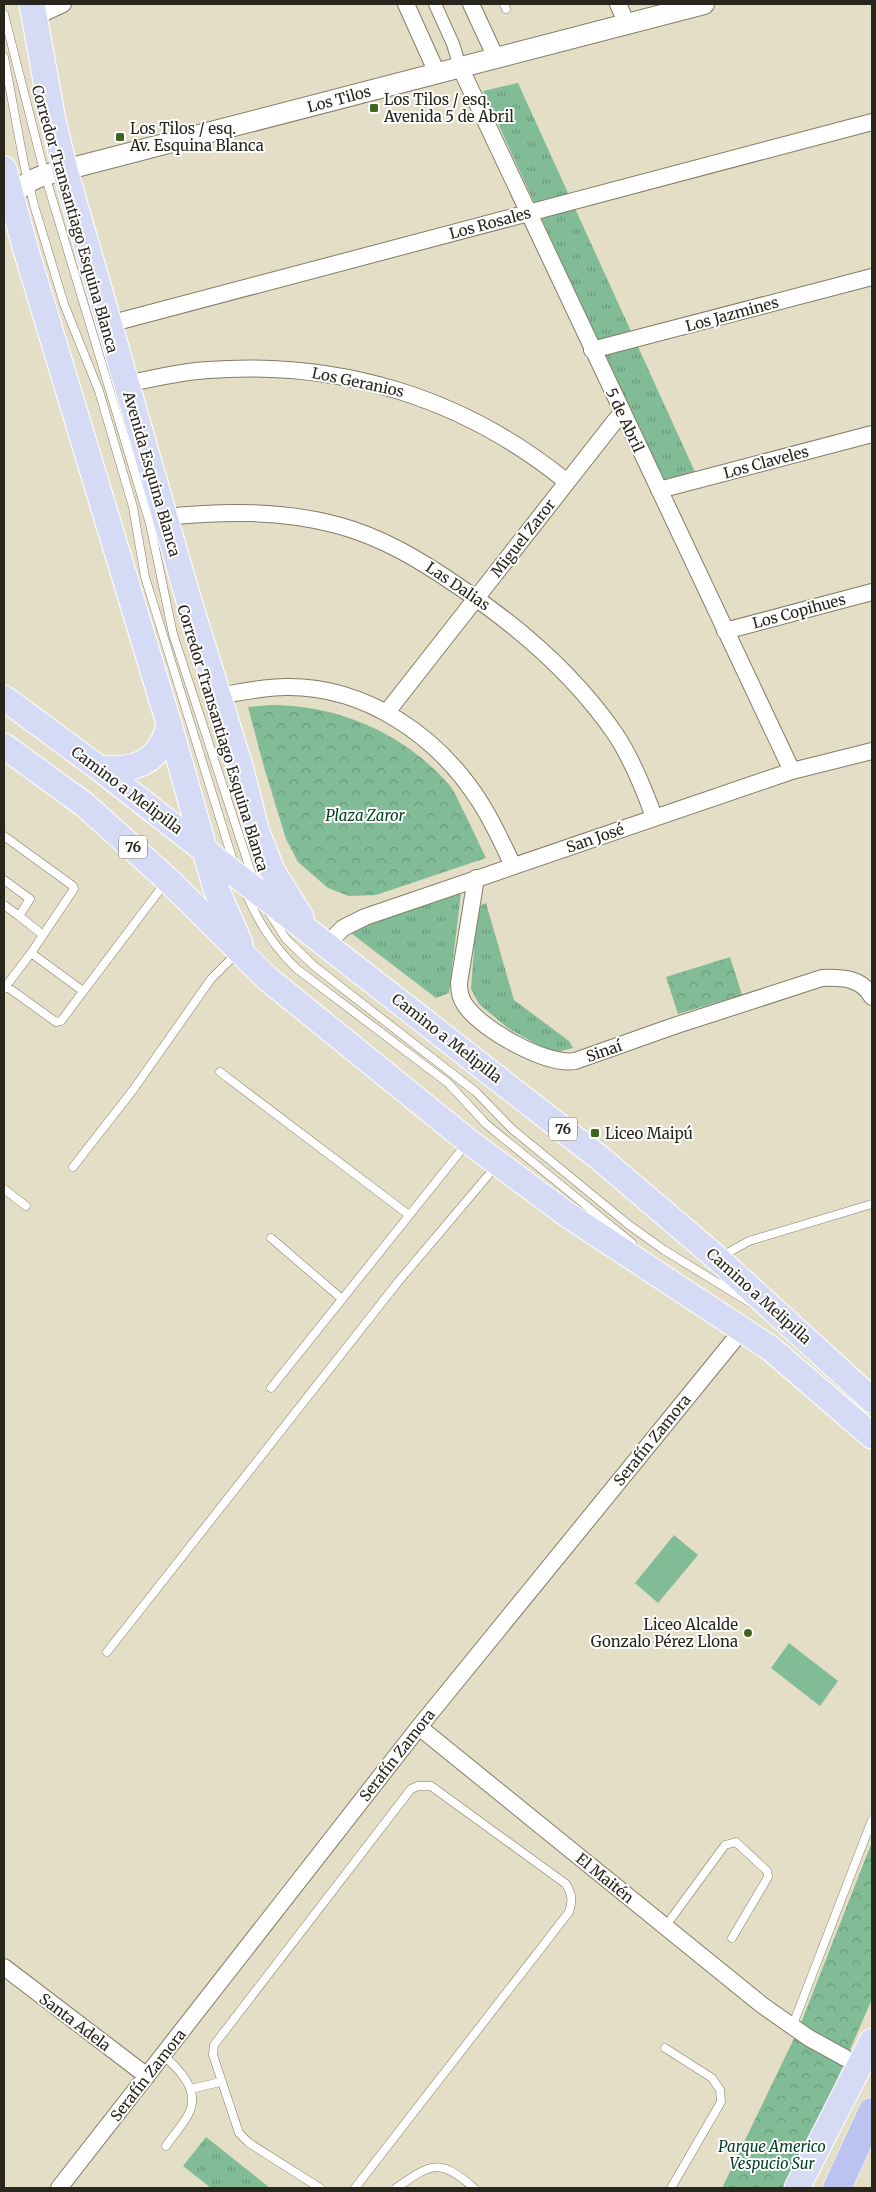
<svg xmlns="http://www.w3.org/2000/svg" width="876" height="2192" font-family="Merriweather,serif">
	<defs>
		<pattern id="grass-tufts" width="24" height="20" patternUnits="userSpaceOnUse" patternTransform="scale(1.25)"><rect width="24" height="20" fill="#81bc97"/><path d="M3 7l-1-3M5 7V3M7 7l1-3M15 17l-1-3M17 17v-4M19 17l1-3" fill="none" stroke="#6a997a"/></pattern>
		<pattern id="park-crowns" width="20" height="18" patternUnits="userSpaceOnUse" patternTransform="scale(1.25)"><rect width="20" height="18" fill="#81bc97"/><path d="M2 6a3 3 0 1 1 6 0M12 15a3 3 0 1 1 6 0" fill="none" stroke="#6a997a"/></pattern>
	</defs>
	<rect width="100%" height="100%" fill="#e5dec6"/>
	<!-- grass -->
	<path fill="url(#grass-tufts)" d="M518,83l177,389 -32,11 -180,-392z
		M461,893l-12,100 -13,5 -89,-68z
		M486,903l28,97 55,41 4,7 -20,5 -44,-24 -30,-25 -8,-15 6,-82z
		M206,2137l64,51h-59l-28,-22z"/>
	<!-- park -->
	<path fill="url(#park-crowns)" d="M271,705c68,0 135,29 179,81 6,7 9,17 13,24 8,16 15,32 23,48l-110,37 -27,1 -21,-8 -30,-26 -12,-23 -22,-72 -16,-60z
		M730,957l12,38 -64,19 -12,-37z
		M872,1842v157l-82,189h-68l77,-160z"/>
	<!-- pitch -->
	<path fill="#81bc97" d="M674,1535l24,20 -40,48 -23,-20z
		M789,1643l49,38 -18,25 -49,-38z"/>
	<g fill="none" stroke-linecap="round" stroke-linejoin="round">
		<!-- service casing -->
		<g stroke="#837d66" stroke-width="9">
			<path id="service" d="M504,4l2,5
				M4,14l41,161 105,349 23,110 80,244
				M4,57l20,107 10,41 30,99 35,87 34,116 12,70 89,287
				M4,836l69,50 1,3 -43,64 52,38
				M4,880l26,19 -11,17 24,19
				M246,893c12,29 28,54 51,76l151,114 38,41 146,119
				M4,905l15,11
				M268,911l18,28 28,27 162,126 36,37 117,96 35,25 85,52
				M6,986l25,-33
				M4,989l2,-3 50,36 5,-1 104,-138
				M220,1072l189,143
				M73,1167l60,-77 78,-111 26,-26
				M4,1189l22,17
				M271,1238l71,61
				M722,1256l27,-15 123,-37
				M271,1388l196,-245
				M107,1652l291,-370 98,-116
				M665,1927l60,-82 11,-3 31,29 1,6 -36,61
				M792,2027l80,-207
				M665,2048l47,30 8,12 1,12 -50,86
				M163,2055c15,13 36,34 27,56 -5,12 -17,24 -24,35
				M191,2089l29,-7
				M320,2188l-71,-45 -10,-10 -26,-78 1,-10 197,-256 7,-3h13l135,98c6,10 7,17 3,28l-214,276
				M396,2188c36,-25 43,-30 78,0"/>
		</g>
		<!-- pedestrian casing -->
		<g stroke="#837d66" stroke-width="14">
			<path id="pedestrian" d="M435,4l18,40 7,23"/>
		</g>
		<!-- minor casing -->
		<g stroke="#837d66" stroke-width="18">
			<path id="minor" d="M406,4l31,69
				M471,4l25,54
				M618,4l9,20
				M35,17l28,-13
				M460,67l332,704
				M109,324l763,-202
				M592,350l280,-73
				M126,384c27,-6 54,-12 82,-14 133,-10 256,28 359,112
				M659,490l213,-56
				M165,517c58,-6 116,-7 172,8 45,12 83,35 121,61 60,40 117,89 158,149 17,26 28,54 38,82
				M725,631l147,-39
				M219,696c23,-4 44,-9 67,-9 80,-1 152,49 194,115 13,20 23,42 33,64
				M387,712l235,-300
				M476,878l-17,105c0,8 1,15 6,22 16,24 81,61 110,56l99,-35 148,-48c20,-1 40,0 50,19
				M327,944l16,-16 22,-11 427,-146 80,-20
				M419,1727l343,278 47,33 51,28
				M4,1967l143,109
				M59,2188l360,-461 324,-398"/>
		</g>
		<!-- tertiary casing -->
		<g stroke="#837d66" stroke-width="22">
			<path id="tertiary" d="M11,199c9,-13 19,-19 34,-24l659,-171"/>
		</g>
		<!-- primary casing -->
		<g stroke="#fff" stroke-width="27">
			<path id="primary" d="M32,4l21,116 12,50 124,431 52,168 16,63 15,38 29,47
				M4,169l21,78 144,477 46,162 25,57
				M4,698l95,70 502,391 117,100 154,141
				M4,746l81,59 82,74 101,100 200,162 100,74 202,133 102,88
				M99,768c36,4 62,-6 70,-44
				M797,2188l75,-147"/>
		</g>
		<!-- motorway casing -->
		<g stroke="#fff" stroke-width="29">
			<path id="motorway" d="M837,2188l35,-76"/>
		</g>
		<!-- service -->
		<use href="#service" stroke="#fff" stroke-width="8"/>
		<!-- pedestrian -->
		<use href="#pedestrian" stroke="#fff" stroke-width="12"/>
		<!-- minor -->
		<use href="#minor" stroke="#fff" stroke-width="16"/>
		<!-- tertiary -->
		<use href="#tertiary" stroke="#fff" stroke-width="20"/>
		<!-- primary -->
		<use href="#primary" stroke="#d6dbf5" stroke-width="25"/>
		<!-- motorway -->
		<use href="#motorway" stroke="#bbc3ee" stroke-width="28"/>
	</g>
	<!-- markers -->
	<g fill="#40651d" stroke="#fff" stroke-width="2">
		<rect x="369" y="103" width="10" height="10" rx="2.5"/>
		<rect x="115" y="132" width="10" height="10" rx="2.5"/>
		<rect x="590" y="1128" width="10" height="10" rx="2.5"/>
		<circle cx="748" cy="1633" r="5"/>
	</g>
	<g text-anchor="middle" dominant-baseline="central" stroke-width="4" stroke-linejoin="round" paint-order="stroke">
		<!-- shield labels -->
		<g fill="#fff" stroke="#686660" stroke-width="1">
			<rect x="119" y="835.5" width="28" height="23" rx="4"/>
			<rect x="549" y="1117.5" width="28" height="23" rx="4"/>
		</g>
		<g font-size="14" font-weight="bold" fill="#27251c">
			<text x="133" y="847">76</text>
			<text x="563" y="1129">76</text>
		</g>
		<!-- street labels -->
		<g font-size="15" fill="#27251c" stroke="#fff">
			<text transform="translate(339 99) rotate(-15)">Los Tilos</text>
			<text transform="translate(75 219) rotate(74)">Corredor Transantiago Esquina Blanca</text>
			<text transform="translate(490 223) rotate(-15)">Los Rosales</text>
			<text transform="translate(732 314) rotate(-15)">Los Jazmines</text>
			<text transform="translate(358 382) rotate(12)">Los Geranios</text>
			<text transform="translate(625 420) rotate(65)">5 de Abril</text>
			<text transform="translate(766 462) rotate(-15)">Los Claveles</text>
			<text transform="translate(152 474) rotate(74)">Avenida Esquina Blanca</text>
			<text transform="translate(523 538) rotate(-52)">Miguel Zaror</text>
			<text transform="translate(458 586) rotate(34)">Las Dalias</text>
			<text transform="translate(799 611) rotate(-15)">Los Copihues</text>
			<text transform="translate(223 738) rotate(73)">Corredor Transantiago Esquina Blanca</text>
			<text transform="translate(127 790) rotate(37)">Camino a Melipilla</text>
			<text transform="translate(595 838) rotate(-19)">San José</text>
			<text transform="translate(447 1038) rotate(38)">Camino a Melipilla</text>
			<text transform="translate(604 1051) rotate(-19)">Sinaí</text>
			<text transform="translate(759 1296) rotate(42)">Camino a Melipilla</text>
			<text transform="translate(652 1440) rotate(-51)">Serafín Zamora</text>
			<text transform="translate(397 1755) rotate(-52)">Serafín Zamora</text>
			<text transform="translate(605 1878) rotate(39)">El Maitén</text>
			<text transform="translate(75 2022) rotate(37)">Santa Adela</text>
			<text transform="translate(148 2075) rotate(-52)">Serafín Zamora</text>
		</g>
		<!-- poi labels -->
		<g font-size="15" fill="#27251c" stroke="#fff" text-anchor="start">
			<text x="384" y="99">Los Tilos / esq.<tspan x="384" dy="17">Avenida 5 de Abril</tspan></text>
			<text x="130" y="128">Los Tilos / esq.<tspan x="130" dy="17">Av. Esquina Blanca</tspan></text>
			<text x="605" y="1133">Liceo Maipú</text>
			<text x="738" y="1624" text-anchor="end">Liceo Alcalde<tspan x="738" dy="17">Gonzalo Pérez Llona</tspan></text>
		</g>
		<!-- park labels -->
		<g font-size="15" font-style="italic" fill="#004123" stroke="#fff">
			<text x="365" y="815">Plaza Zaror</text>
			<text x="772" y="2146">Parque Americo<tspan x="772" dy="17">Vespucio Sur</tspan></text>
		</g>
	</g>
	<!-- border -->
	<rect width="876" height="2192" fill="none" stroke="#27251c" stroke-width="10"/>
</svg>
